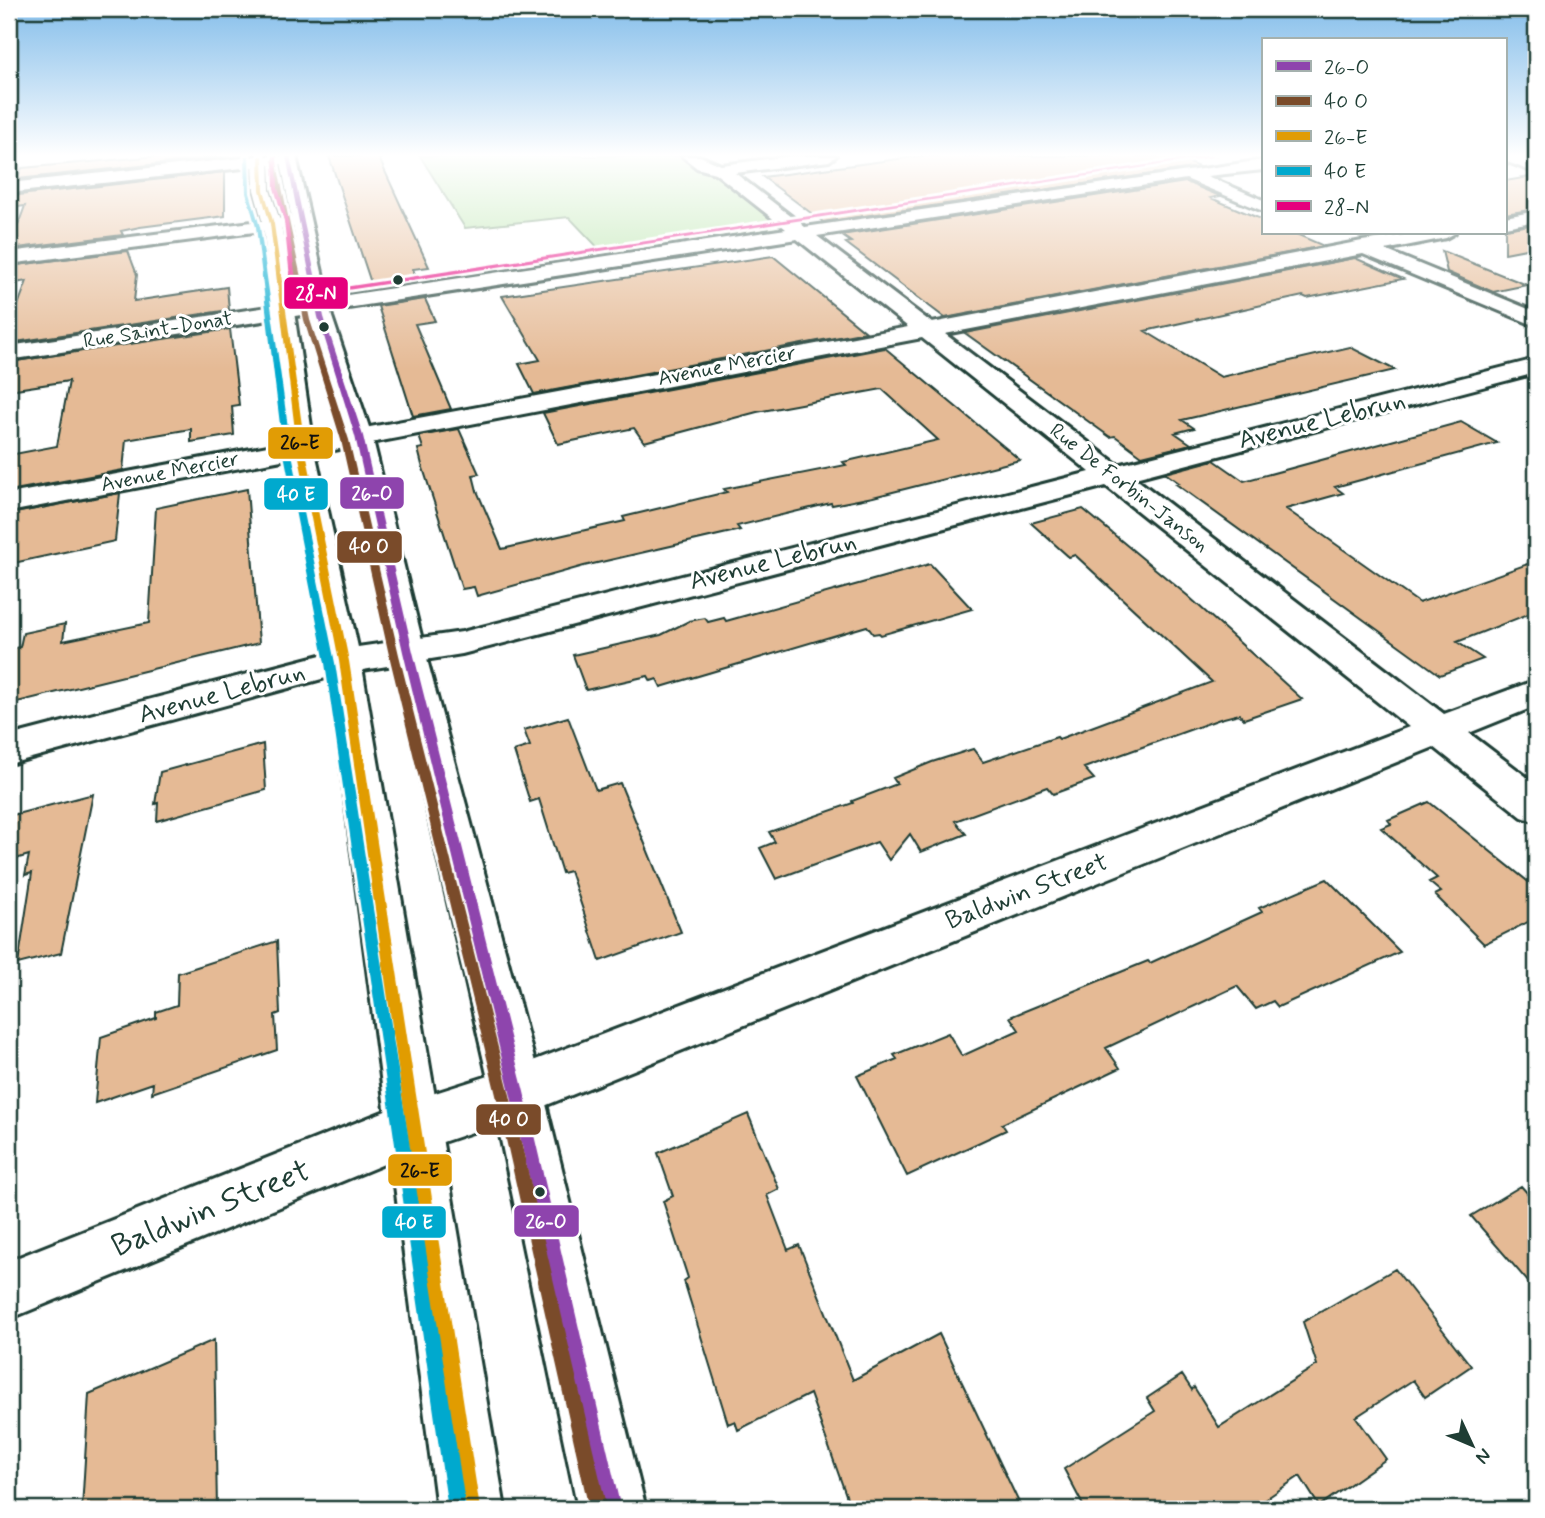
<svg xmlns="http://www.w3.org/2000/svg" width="1545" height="1518" font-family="Mynerve,sans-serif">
	<rect width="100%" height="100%" fill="#fff"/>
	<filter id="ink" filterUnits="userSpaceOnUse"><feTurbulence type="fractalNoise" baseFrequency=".0143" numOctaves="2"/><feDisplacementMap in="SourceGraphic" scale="14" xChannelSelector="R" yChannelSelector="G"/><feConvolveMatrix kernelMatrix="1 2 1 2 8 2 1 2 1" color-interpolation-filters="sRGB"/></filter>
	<g filter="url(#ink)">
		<!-- green -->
		<path fill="#b0e1a1" stroke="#688f6a" stroke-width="2" d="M420,156h279l91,70 -185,29 -36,-38 -104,11z"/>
		<!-- building -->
		<path fill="#e5ba95" stroke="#1f3d34" stroke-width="2" d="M159,156l66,1 -208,22 5,-11z
			M329,156h49l51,111 -16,2 5,13 -45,7z
			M921,156h251l27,11 -376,55 -60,-45z
			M225,172v44l-85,11 -19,4 2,4 -114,14 16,-43 -16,2 1,-12z
			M1536,176v33l-31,5v-33z
			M1186,182l34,14 -9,2 52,22v13h31l30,13 -379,72 -99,-75 5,-1 -10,-7z
			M1536,224v23l-31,6v-24z
			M128,251l9,24 -3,26 93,-14 2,23 -220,33v-14l18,-48 -18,3v-18z
			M1442,251l85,34 -34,7 -46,-20z
			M773,256l93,76 -332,62 -15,-30 21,-4 -38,-64z
			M1355,258l48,21 -96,19 -4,-2 -158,35 76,46 129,-30 45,23 -213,50 12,8 -19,5 16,11 -49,12 -27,-20 -5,1 -145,-104z
			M425,299l10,22 -20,3 36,85 -38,7 -35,-110z
			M230,329l9,76 -7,1 2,29 -43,7v-13l-65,11 -3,30 -114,21v-36l48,-9 12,-65 -60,9v-28z
			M885,348l135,112 -147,37 -41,8 -1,-2 -94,23 3,4 -156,36 -107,30 -3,-9 -12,2 -40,-124 -4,-16 5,-1 -4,-12 40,-7 20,45 -6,1 4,16 25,58 123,-28 -2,-4 104,-25 -3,-3 122,-24 -3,-3 95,-22 -56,-51 -125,23 -113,30 -10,-14 -76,16 -15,-31z
			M1461,422l36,21 -162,44 8,6 -57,16 133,94 117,-42v50l-79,31 26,17 -43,16 -264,-191 3,-1 -14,-10 49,-13 30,21z
			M247,489l12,154 -250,61v-55l11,-2 3,-14 42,-9 -2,17 86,-18 7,-115z
			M120,493l-5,48 -106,23v-50z
			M1083,509l105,87 114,103 -58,20 -5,-5 -19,5 -136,49 10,11 -41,15 -6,-7 -92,34 11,13 -45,18 -11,-18 -21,26 -12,-18 -101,37 -16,-31 15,-6 -6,-10 84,-29 -1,-2 45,-17 -4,-6 39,-16 41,-13 10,13 74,-25 2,2 153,-57 -137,-127 -6,2 -38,-34z
			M930,564l42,45 -91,26 -2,-2 -6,1 -6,-8 -206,61 -4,-8 -6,2 -3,-5 -62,14 -13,-35 88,-20 28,-14 16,-3 3,4 16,-4 2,3z
			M568,717l28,73 24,-7 61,149 -81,29 -30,-90 -8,2 -23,-74 -9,3 -16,-51 16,-5 -6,-16z
			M263,744l3,46 -109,31 1,-18 -3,1 5,-32z
			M93,794l-32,159 -43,11 14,-91 -7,2 4,-20 -20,6v-45z
			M1429,802l107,86v30l-52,26 -49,-49 6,-3 -12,-10 8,-4 -56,-50 10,-4 -3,-4z
			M1327,879l73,73 -122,55 -5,-6 -17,8 -19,-23 -131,62 14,20 -118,56 4,6 -99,46 -50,-100 40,-17 -3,-4 54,-22 14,23 57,-26 -9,-13 138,-56 2,2 112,-51 -3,-4z
			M277,941l3,72 -5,2 2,35 -125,43 1,-10 -58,20 6,-66 55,-19v-6l21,-7 1,-32z
			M748,1114l31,75 -12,6 21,55 11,-5 54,135 86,-46 83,175h-171l-41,-115 -72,36 -3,-9 -7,3 -44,-143 4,-3 -25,-77 10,-5 -15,-43z
			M1521,1186l15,17v88l-65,-75z
			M1395,1269l76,97 -46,31 -12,-17 -57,37 30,42 -67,47 -19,-30 -49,33h-166l-21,-40 91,-58 -8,-13 35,-23 10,15 2,-3 25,40 98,-62 -14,-43z
			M214,1340l3,169h-135l7,-115z"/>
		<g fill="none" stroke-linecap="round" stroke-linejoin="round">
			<!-- minor casing -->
			<g stroke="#1f3d34" stroke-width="6">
				<path id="minor" d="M261,156l36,2 -8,5 -280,30v-10z
					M682,156h18l21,9 70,-9h45l-7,5 -94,12 70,54 458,-67v10l-56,6 56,24v11l-77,-32 -369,57 115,87 430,-82 56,-8h37l-9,5 -61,12 151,62v14l-173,-72 -418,80 173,131 418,-106v14l-401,105 309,236 92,-34v26l-67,27 67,51v38l-14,-5 -88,-70 -917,370 -104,35 -404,167v-58l404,-161 104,-33 892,-340 -303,-241 -644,168 -118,19 -335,91v-28l335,-87 118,-17 628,-160 -168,-134 -913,174v-18l899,-167 -111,-88 -788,121v-14l777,-117 -71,-56 -18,-5z
					M1505,156h16l15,7v10l-31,-12z
					M1536,211v10l-31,6v-10z
					M301,216l6,1 3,4 -3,4 -298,39v-12z"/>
			</g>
			<!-- major casing -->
			<g stroke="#1f3d34" stroke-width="6">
				<path id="major" d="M253,156h16l1,34 11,34 33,223 47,214 144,848h-68l-110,-848 -39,-214 -25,-223 -9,-34z
					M280,156h16l36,161 40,119 53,216 118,440 103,417h-68l-87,-417 -100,-440 -45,-216 -36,-119z"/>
			</g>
			<!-- minor -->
			<use href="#minor" fill="#fff" fill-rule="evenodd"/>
			<!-- major -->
			<use href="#major" fill="#fff" fill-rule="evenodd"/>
			<!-- bus-1 casing -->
			<g stroke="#fff" stroke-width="6">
				<path id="bus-1" d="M286,156h4l34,161 39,119 50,216 111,440 97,417h-18l-93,-417 -107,-440 -48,-216 -37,-119z"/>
			</g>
			<!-- bus-2 casing -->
			<g stroke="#fff" stroke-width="6">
				<path id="bus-2" d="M274,158l2,1 34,161 39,120 50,215 111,440 97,414h-18l-93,-414 -107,-440 -48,-215 -37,-120 -32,-161z"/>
			</g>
			<!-- bus-3 casing -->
			<g stroke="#fff" stroke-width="6">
				<path id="bus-3" d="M259,156h4l1,34 10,34 31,223 44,214 131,848h-18l-123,-848 -42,-214 -27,-223 -10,-34z"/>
			</g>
			<!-- bus-4 casing -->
			<g stroke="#fff" stroke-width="6">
				<path id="bus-4" d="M245,156h4l1,37 10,34 31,222 44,214 131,846h-18l-123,-846 -42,-214 -27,-222 -10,-34z"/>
			</g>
			<!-- bus-5 casing -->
			<g stroke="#fff" stroke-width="6">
				<path id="bus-5" d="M273,156h4l1,32 10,33 10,73 907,-138h13l-923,142 -3,-2 -8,-75 -10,-33z"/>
			</g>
			<!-- bus-1 -->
			<use href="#bus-1" fill="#8e44ad" fill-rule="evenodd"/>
			<!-- bus-2 -->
			<use href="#bus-2" fill="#7a4b2a" fill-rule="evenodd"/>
			<!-- bus-3 -->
			<use href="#bus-3" fill="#e19c05" fill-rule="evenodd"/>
			<!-- bus-4 -->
			<use href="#bus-4" fill="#00a9ce" fill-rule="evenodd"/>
			<!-- bus-5 -->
			<use href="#bus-5" fill="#e5007d" fill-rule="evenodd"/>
		</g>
	</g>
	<!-- sky -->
	<linearGradient id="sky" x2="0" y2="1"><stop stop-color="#83bdea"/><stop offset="0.42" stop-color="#fff"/><stop offset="1" stop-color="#fff" stop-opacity="0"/></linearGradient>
	<rect width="1545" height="369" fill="url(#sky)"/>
	<!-- markers -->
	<g fill="#1f3d34" stroke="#fff" stroke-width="2.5">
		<circle cx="398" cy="280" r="6"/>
		<circle cx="324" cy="327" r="6"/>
		<circle cx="540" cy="1192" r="6"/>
	</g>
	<g text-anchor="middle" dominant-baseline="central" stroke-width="6" stroke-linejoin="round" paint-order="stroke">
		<!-- far-street labels -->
		<g font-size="21" fill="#1f3d34" stroke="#fff">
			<text transform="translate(158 330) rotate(-9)">Rue Saint-Donat</text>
			<text transform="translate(727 366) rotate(-11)">Avenue Mercier</text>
			<text transform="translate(170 472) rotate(-11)">Avenue Mercier</text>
			<text transform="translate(1129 488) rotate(38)">Rue De Forbin-Janson</text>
		</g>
		<!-- street labels -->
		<g font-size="26" fill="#1f3d34" stroke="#fff">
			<text transform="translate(1322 421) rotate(-14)">Avenue Lebrun</text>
			<text transform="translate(773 562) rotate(-14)">Avenue Lebrun</text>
			<text transform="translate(222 694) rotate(-15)">Avenue Lebrun</text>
			<text transform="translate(1027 892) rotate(-21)">Baldwin Street</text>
		</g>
		<!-- near-street labels -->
		<g font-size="32" fill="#1f3d34" stroke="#fff">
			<text transform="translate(211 1209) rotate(-22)">Baldwin Street</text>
		</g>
	</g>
	<g stroke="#fff" stroke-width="2.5">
		<rect x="283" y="276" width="66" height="34" rx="7" fill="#e5007d"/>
		<rect x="267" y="426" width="67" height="34" rx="7" fill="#e19c05"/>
		<rect x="339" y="476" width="66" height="34" rx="7" fill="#8e44ad"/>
		<rect x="263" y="477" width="66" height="34" rx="7" fill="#00a9ce"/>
		<rect x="336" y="530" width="67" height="34" rx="7" fill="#7a4b2a"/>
		<rect x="475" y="1103" width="67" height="33" rx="7" fill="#7a4b2a"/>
		<rect x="387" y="1153" width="66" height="34" rx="7" fill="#e19c05"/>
		<rect x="513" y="1204" width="67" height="34" rx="7" fill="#8e44ad"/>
		<rect x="381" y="1205" width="66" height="34" rx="7" fill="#00a9ce"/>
	</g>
	<g font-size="19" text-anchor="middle" font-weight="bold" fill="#fff">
		<text x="316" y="300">28-N</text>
		<text x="372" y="500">26-O</text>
		<text x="296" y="501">40 E</text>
		<text x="369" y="553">40 O</text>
		<text x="509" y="1126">40 O</text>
		<text x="546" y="1228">26-O</text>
		<text x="414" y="1229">40 E</text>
	</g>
	<g font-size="19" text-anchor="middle" font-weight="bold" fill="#111">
		<text x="300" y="449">26-E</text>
		<text x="420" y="1177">26-E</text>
	</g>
	<!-- margin -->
	<rect width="1545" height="1518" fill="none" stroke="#fff" stroke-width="35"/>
	<rect x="18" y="18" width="1510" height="1483" fill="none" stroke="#1f3d34" stroke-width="2.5" filter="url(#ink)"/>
	<!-- legend -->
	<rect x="1262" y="38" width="245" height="196" fill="#ffffff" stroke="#a5b1ae" stroke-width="2"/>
	<rect x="1276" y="61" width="35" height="10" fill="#8e44ad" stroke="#a5b1ae" stroke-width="2"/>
	<text x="1324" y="74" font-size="21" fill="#1f3d34">26-O</text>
	<rect x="1276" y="96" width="35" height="10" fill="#7a4b2a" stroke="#a5b1ae" stroke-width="2"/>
	<text x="1324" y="108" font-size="21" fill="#1f3d34">40 O</text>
	<rect x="1276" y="131" width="35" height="10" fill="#e19c05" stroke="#a5b1ae" stroke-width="2"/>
	<text x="1324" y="144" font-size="21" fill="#1f3d34">26-E</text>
	<rect x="1276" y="166" width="35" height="10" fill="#00a9ce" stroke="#a5b1ae" stroke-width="2"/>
	<text x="1324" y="178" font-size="21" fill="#1f3d34">40 E</text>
	<rect x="1276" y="201" width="35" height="10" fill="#e5007d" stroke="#a5b1ae" stroke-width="2"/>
	<text x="1324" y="214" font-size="21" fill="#1f3d34">28-N</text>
	<!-- north arrow -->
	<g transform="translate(1472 1445) rotate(134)" stroke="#ffffff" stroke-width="5" paint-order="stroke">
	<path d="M0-5L12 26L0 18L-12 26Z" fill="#1f3d34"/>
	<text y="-10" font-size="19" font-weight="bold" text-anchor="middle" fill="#1f3d34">N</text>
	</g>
</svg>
